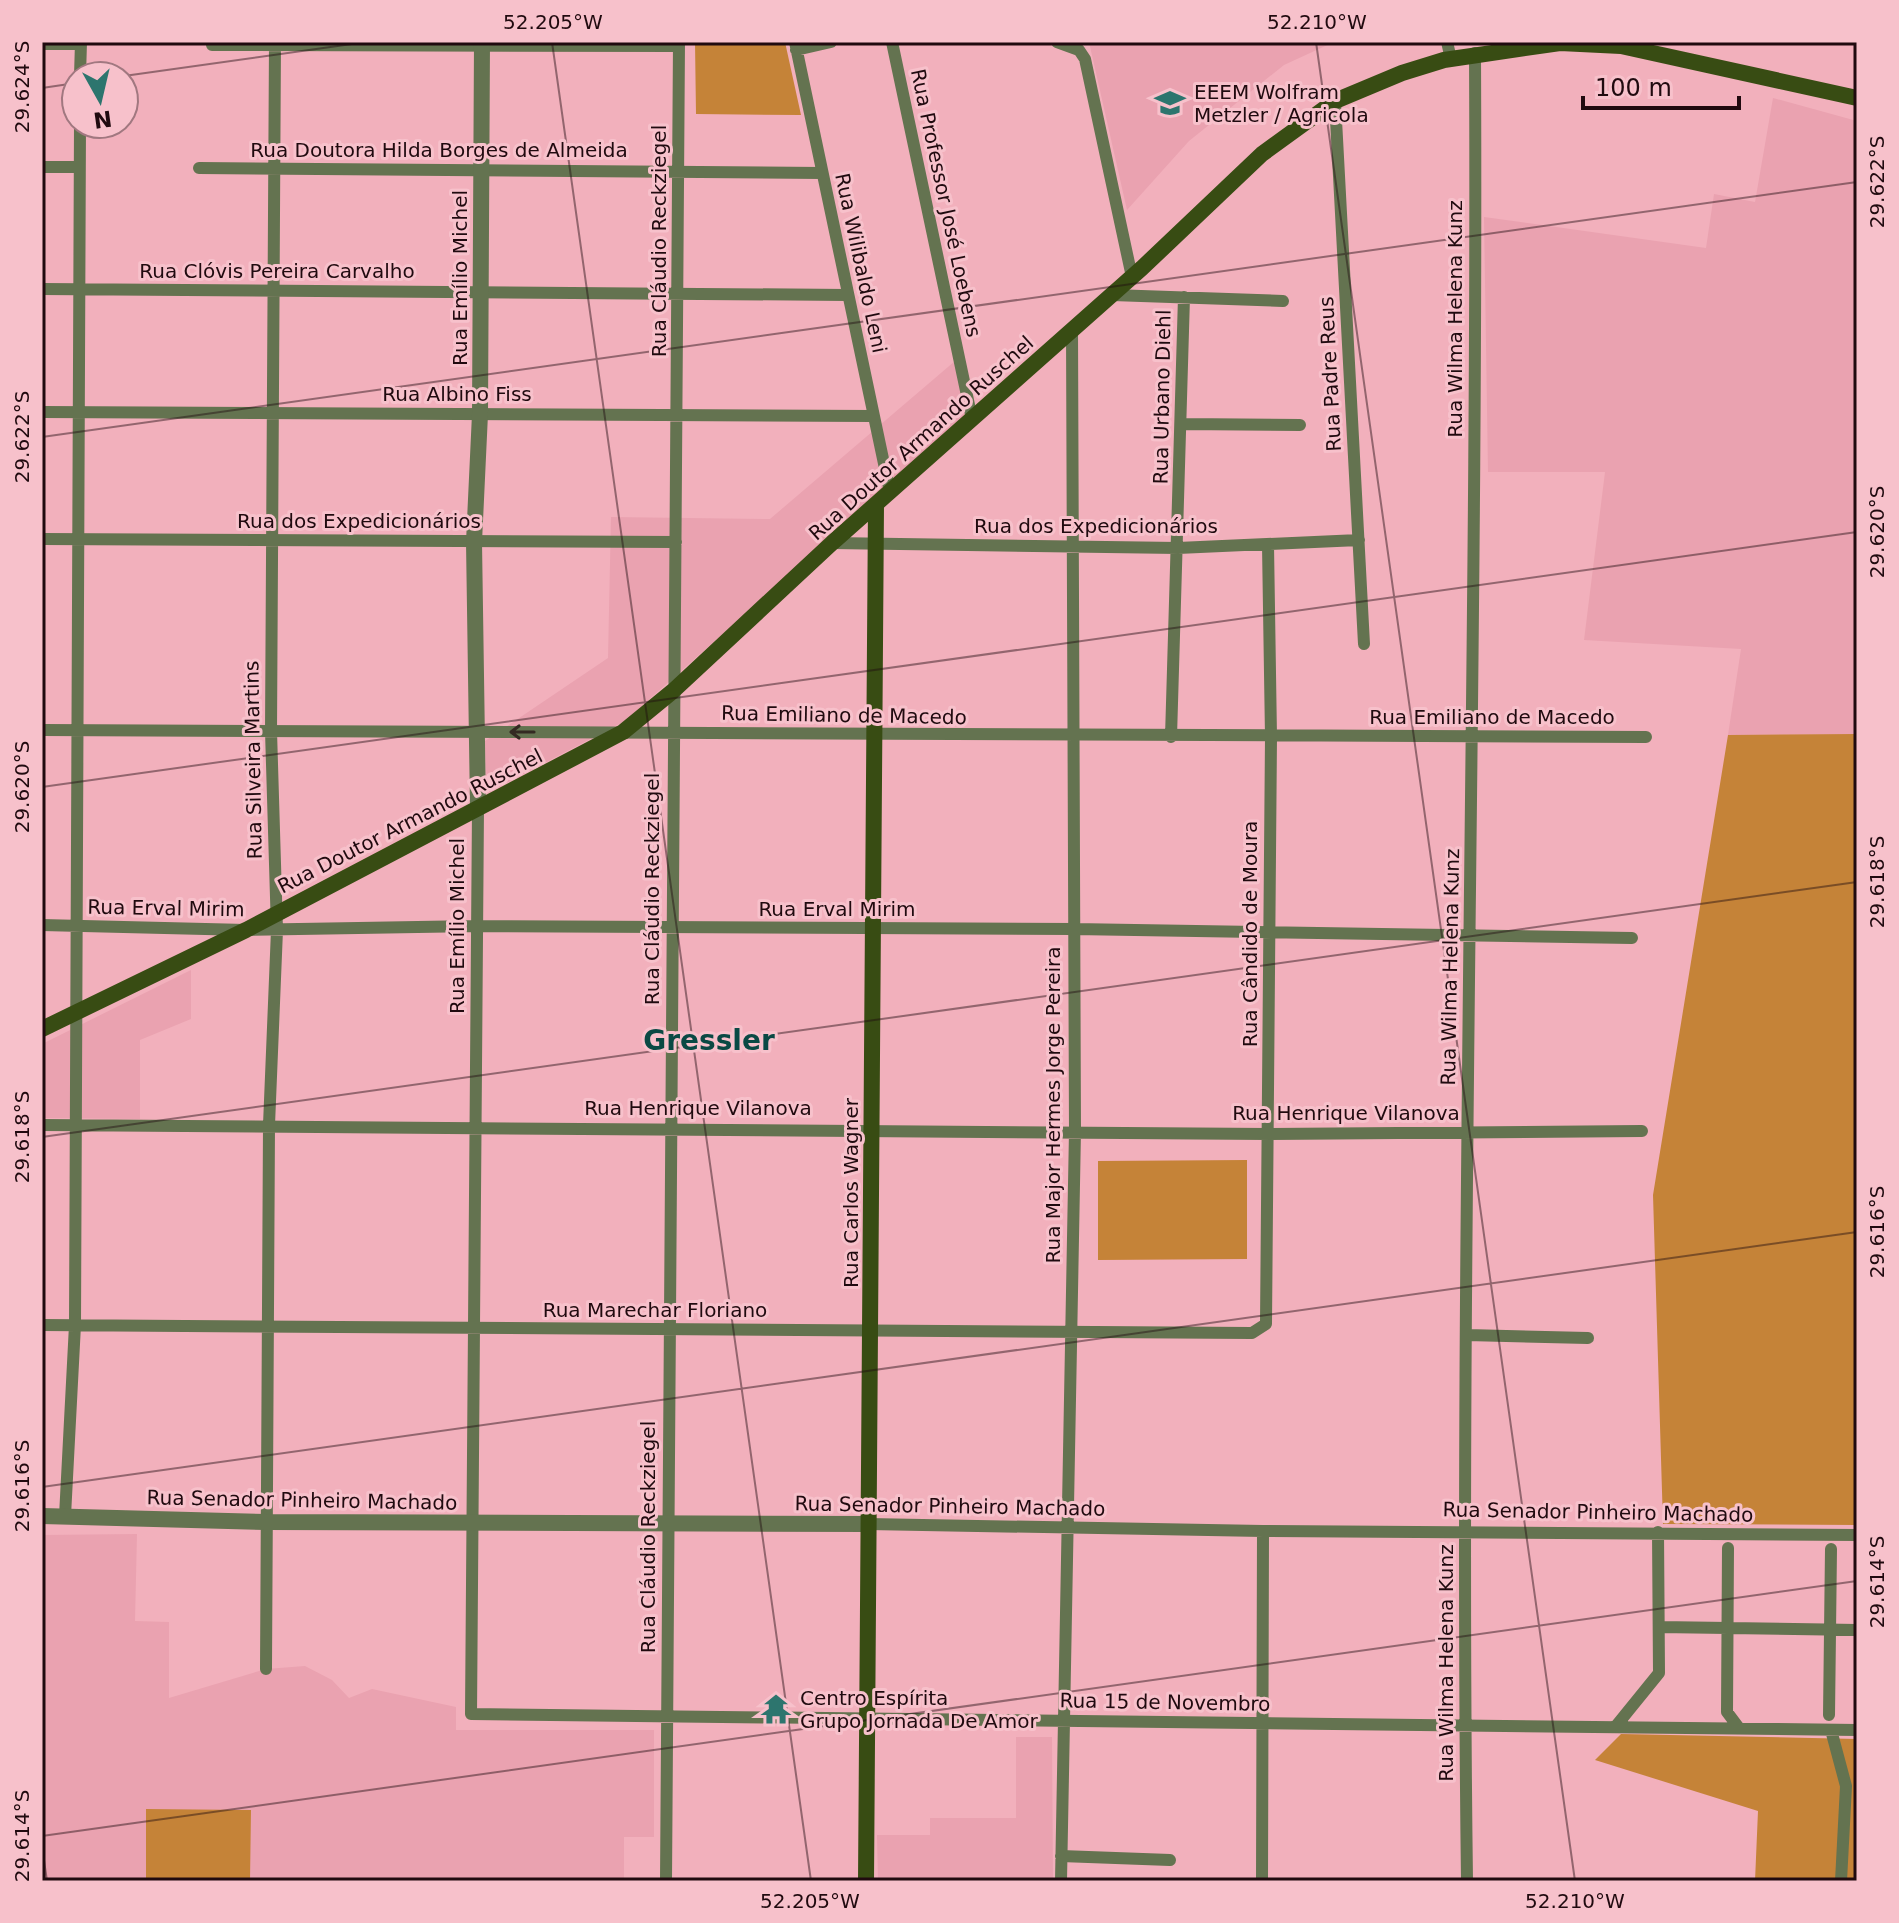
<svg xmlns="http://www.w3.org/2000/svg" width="1899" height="1923" font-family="'DejaVu Sans',sans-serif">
	<rect width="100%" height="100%" fill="#f2b0bc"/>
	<!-- built -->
	<path fill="#eaa2b0" d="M1089,42h245l-50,23 -95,76 -62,69z
		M1773,98l84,23v613l-129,1 13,-86 -157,-9 21,-168h-117l-4,-255 222,31 8,-54 41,8z
		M955,361l12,55 -342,305 -138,72 -2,-52 123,-83 3,-141 159,2z
		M191,970v49l-51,21v79l-98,-1v-74z
		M137,1534l-2,87 34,1v76l97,-29 39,-3 27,14 17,18 23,-9 84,18v23h198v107h-30v44h-582v-346z
		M1016,1737h36l1,144h-175l-1,-46h53v-17h86z"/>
	<!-- green -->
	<path fill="#c58338" d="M695,42h90l16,73 -105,-1z
		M1857,734v791l-194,-1 -10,-329 75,-460z
		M1247,1160v99l-149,1v-99z
		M1621,1734l236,5v142h-102l3,-70 -163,-51z
		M146,1809l105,1 -1,71h-104z"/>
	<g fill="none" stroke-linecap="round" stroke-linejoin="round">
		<!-- minor -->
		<path stroke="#647350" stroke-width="12" d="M795,42l95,450
			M892,42l80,377
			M1057,42l22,8 6,9 47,218
			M1447,42l4,17
			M42,44h39
			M212,45l467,1
			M796,50l35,-8
			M80,76l1,-34
			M1335,101l29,543
			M42,167h37
			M199,168l623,5
			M42,289l805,6
			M1112,295l171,6
			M42,412l831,4
			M1181,424l119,1
			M42,539l634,3
			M832,543l346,5 181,-8
			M42,730l1604,7
			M1171,737l13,-440
			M478,808l-7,906c462,4 924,10 1386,16
			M42,925l204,5 231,-4 597,3 558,9
			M42,1125l1227,9 373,-3
			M42,1325l1210,8 14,-9 5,-587 -3,-192
			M1467,1335l121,3
			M65,1516l10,-191 5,-1201
			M868,1524l395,7 594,4
			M1728,1548l-1,164 12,16
			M1659,1627l198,3
			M266,1669l3,-544 8,-195 -6,-199 4,-689
			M1829,1715l2,-166
			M1616,1726l43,-53 -1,-141
			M1831,1730l15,56 -5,95
			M1061,1856l109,4
			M666,1881l13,-1839
			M1061,1881l14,-750 -3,-801
			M1262,1881l1,-350
			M1467,1881c-8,-609 11,-1219 8,-1828"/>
		<!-- tertiary -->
		<path stroke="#647350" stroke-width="16" d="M478,808l-4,-266 6,-128 2,-372
			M42,1516l224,6 602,2"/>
		<!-- secondary -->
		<path stroke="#384c13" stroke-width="16" d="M42,1029l204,-99 377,-198 50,-41 159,-148 310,-275 120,-114 73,-53 67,-28 42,-13 116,-17 61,3 236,52
			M866,1881l10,-1376"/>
	</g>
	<!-- one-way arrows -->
	<defs><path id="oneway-shaft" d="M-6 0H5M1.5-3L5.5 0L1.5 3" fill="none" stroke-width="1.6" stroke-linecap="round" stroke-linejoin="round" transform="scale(2)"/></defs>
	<use stroke="#342a22" href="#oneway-shaft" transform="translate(522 732) rotate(-180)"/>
	<!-- ticks -->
	<path fill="none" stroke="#200a0f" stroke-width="2" stroke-opacity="0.45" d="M552,42l259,1839M1316,42l259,1839M124,76l242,-34M42,88l34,-5M42,437l1815,-255M42,787l1815,-255M42,1137l1815,-255M42,1487l1815,-255M42,1836l1815,-255M42,1847l5,34"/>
	<!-- icons -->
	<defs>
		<g id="university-bare" transform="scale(2.4)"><path d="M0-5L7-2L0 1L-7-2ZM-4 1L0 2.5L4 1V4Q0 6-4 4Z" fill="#2d756e" stroke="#f7c1cb" stroke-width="2.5" paint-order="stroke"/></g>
		<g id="temple-bare" transform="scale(2.4)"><path d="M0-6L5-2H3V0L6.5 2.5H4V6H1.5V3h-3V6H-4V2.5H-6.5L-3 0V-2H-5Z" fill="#2d756e" stroke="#f7c1cb" stroke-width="2.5" paint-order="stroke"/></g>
	</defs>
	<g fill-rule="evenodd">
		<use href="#university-bare" x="1170" y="103"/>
		<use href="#temple-bare" x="776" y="1709"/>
	</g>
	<g text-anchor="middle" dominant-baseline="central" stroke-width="6" stroke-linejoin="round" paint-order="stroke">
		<!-- poi labels -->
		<g font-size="20" fill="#200a0f" stroke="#f7c1cb" text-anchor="start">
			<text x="1194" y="92">EEEM Wolfram<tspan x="1194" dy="23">Metzler / Agricola</tspan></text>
			<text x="800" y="1698">Centro Espírita<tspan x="800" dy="23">Grupo Jornada De Amor</tspan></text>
		</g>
		<!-- street labels -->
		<g font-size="20" fill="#200a0f" stroke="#f7c1cb">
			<text x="439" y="150">Rua Doutora Hilda Borges de Almeida</text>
			<text transform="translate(946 203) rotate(78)">Rua Professor José Loebens</text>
			<text transform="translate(659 241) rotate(-90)">Rua Cláudio Reckziegel</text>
			<text transform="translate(861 263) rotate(78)">Rua Wilibaldo Leni</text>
			<text x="277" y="271">Rua Clóvis Pereira Carvalho</text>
			<text transform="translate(460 278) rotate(-90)">Rua Emílio Michel</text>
			<text transform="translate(1455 319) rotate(-90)">Rua Wilma Helena Kunz</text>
			<text transform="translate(1330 374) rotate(-93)">Rua Padre Reus</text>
			<text x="457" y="394">Rua Albino Fiss</text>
			<text transform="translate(1162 397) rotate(-89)">Rua Urbano Diehl</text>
			<text transform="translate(921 438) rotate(-42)">Rua Doutor Armando Ruschel</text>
			<text x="359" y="521">Rua dos Expedicionários</text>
			<text x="1096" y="526">Rua dos Expedicionários</text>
			<text transform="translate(844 715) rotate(1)">Rua Emiliano de Macedo</text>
			<text x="1492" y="717">Rua Emiliano de Macedo</text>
			<text transform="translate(253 760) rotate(-91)">Rua Silveira Martins</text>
			<text transform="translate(410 821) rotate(-27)">Rua Doutor Armando Ruschel</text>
			<text transform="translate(652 889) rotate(-90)">Rua Cláudio Reckziegel</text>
			<text transform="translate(166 908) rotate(1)">Rua Erval Mirim</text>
			<text x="837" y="909">Rua Erval Mirim</text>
			<text transform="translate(457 926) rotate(-90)">Rua Emílio Michel</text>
			<text transform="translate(1250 934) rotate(-90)">Rua Cândido de Moura</text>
			<text transform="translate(1450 967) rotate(-89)">Rua Wilma Helena Kunz</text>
			<text transform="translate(1053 1105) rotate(-90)">Rua Major Hermes Jorge Pereira</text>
			<text x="698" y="1108">Rua Henrique Vilanova</text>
			<text x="1346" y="1113">Rua Henrique Vilanova</text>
			<text transform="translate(851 1193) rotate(-90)">Rua Carlos Wagner</text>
			<text x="655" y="1310">Rua Marechar Floriano</text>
			<text transform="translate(302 1500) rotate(1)">Rua Senador Pinheiro Machado</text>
			<text transform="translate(950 1506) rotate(1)">Rua Senador Pinheiro Machado</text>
			<text transform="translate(1598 1512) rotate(1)">Rua Senador Pinheiro Machado</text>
			<text transform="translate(648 1537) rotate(-90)">Rua Cláudio Reckziegel</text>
			<text transform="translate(1446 1663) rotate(-90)">Rua Wilma Helena Kunz</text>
			<text transform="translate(1165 1702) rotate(1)">Rua 15 de Novembro</text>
		</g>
		<!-- district labels -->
		<g font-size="28" font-weight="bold" fill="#0a4944" stroke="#f7c1cb">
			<text x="709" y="1040">Gressler</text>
		</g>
	</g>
	<!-- border -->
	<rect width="1899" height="1923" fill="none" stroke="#f7c1cb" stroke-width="88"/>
	<!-- north arrow -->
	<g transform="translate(100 100) rotate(172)"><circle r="38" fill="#f7c1cb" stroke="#a17880" stroke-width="2"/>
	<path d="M0-6L14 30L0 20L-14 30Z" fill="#2d756e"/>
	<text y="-12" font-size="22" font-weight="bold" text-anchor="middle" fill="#200a0f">N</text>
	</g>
	<!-- scale -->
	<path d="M1583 96v12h156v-12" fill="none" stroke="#200a0f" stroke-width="4"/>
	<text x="1595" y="96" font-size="24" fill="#200a0f" stroke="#f7c1cb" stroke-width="6" paint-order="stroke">100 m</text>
	<rect x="44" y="44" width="1811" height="1835" fill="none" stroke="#200a0f" stroke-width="3"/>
	<g font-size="20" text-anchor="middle" fill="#200a0f">
		<text x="553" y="29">52.205°W</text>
		<text x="1317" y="29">52.210°W</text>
		<text transform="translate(22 87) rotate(-90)" y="7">29.624°S</text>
		<text transform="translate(1877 182) rotate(-90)" y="7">29.622°S</text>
		<text transform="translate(22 437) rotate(-90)" y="7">29.622°S</text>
		<text transform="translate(1877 532) rotate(-90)" y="7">29.620°S</text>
		<text transform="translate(22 787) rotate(-90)" y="7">29.620°S</text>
		<text transform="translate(1877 882) rotate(-90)" y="7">29.618°S</text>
		<text transform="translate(22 1137) rotate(-90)" y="7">29.618°S</text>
		<text transform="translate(1877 1232) rotate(-90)" y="7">29.616°S</text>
		<text transform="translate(22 1486) rotate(-90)" y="7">29.616°S</text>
		<text transform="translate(1877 1582) rotate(-90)" y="7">29.614°S</text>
		<text transform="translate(22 1836) rotate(-90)" y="7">29.614°S</text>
		<text x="810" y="1908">52.205°W</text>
		<text x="1575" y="1908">52.210°W</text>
	</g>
</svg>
